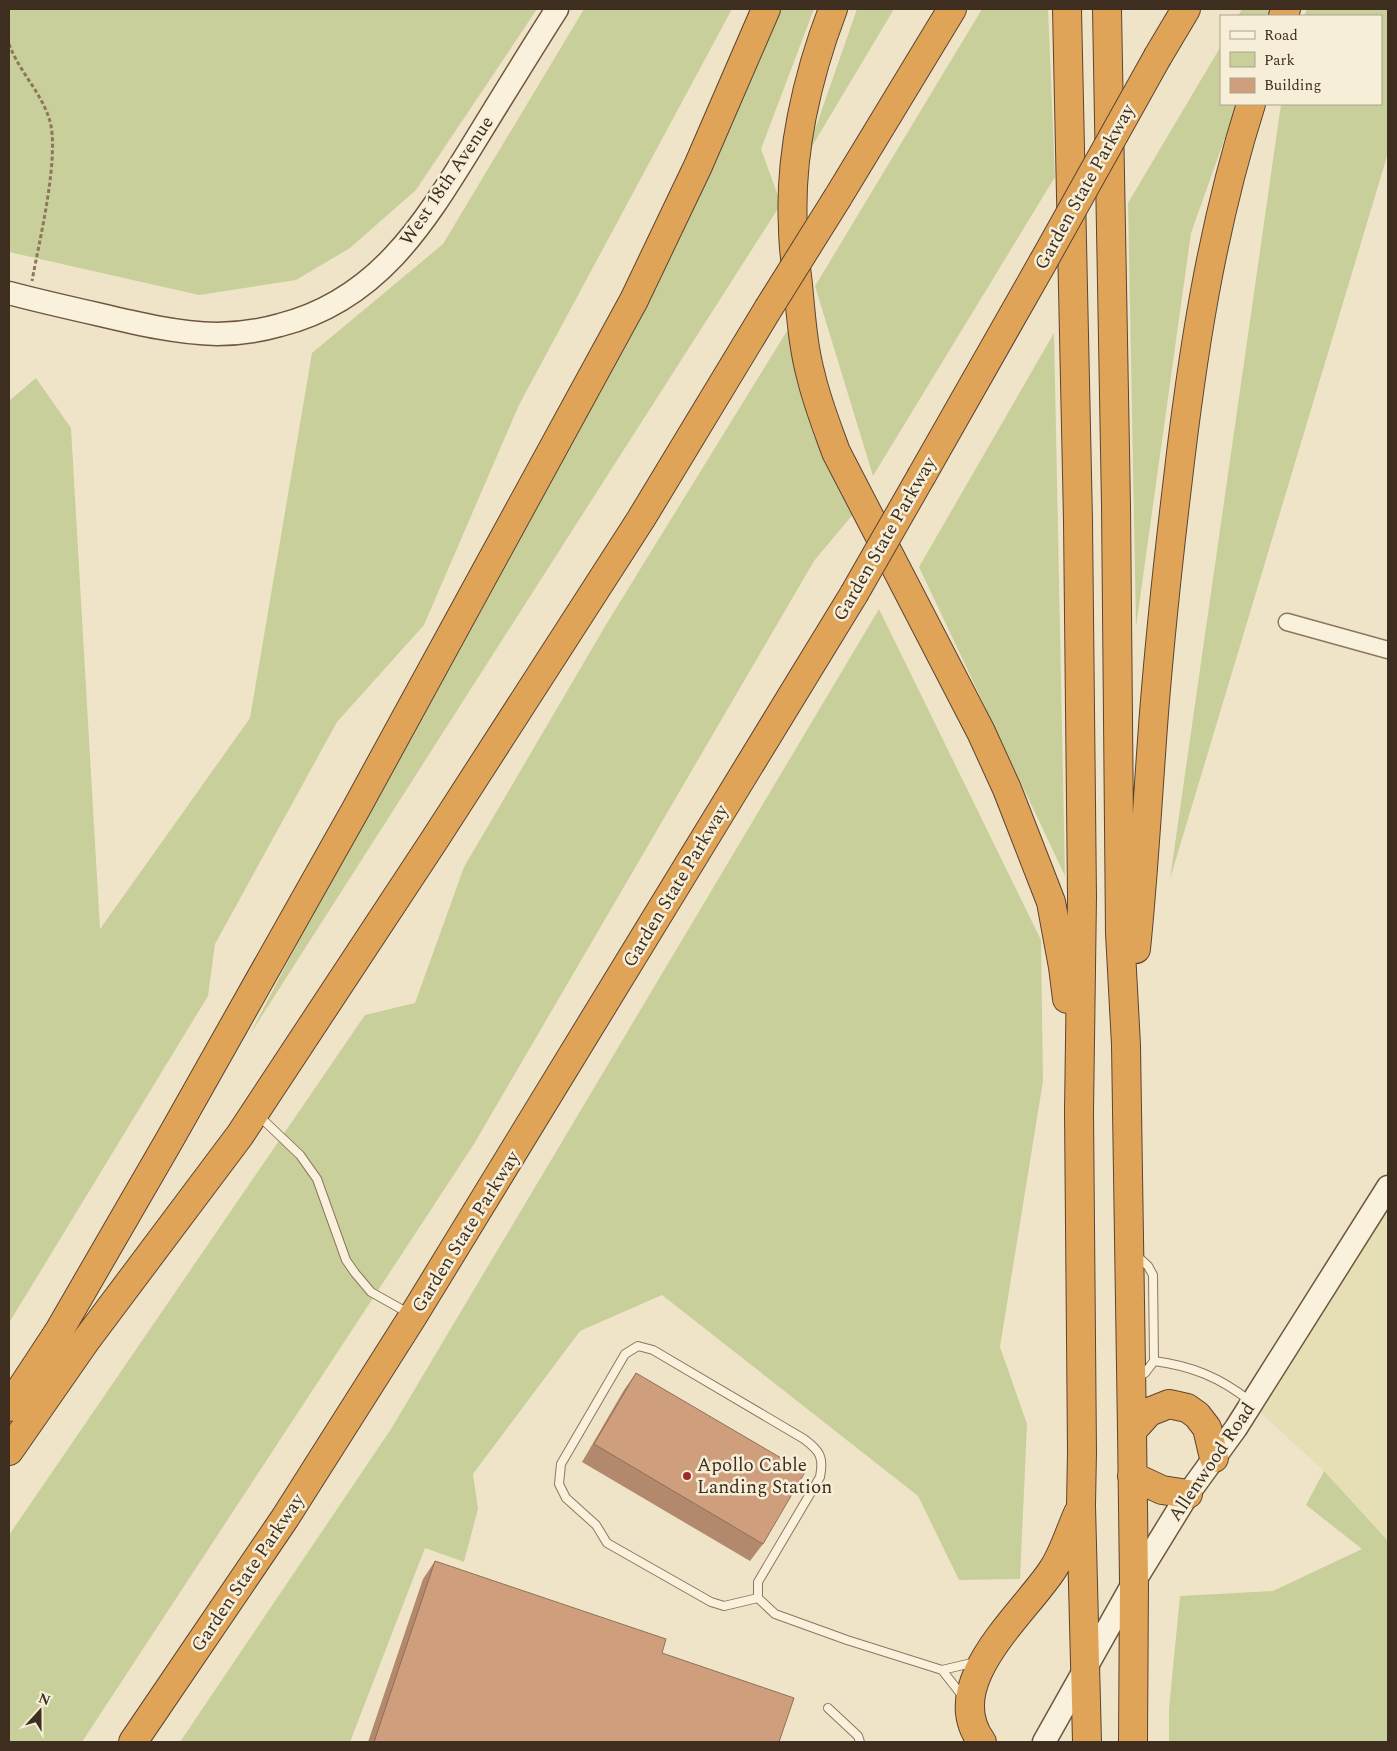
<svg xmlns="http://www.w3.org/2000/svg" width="1397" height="1751" font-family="Spectral,serif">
	<rect width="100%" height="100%" fill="#f0e4c8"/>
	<!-- farmland -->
	<path fill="#e6deb5" d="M1388,1189v352l-64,-70 -73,-67z"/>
	<!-- green -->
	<path fill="#c9cf9b" d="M9,9h528l-121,181 -66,58 -54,32 -97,15 -190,-43z
		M584,9h148l-213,396 -95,220 -87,97 -122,222 -7,52 -199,327v-922l27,-23 35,50 29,501 150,-211 62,-365 131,-109z
		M780,9h34l-53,140 20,55 -532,832 498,-953z
		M857,9h37l-89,149z
		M982,9h66l7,168 -182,299 -58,-190z
		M1242,9h29l-2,7h-31z
		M1307,9h81v144l-218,726 111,-775h100v-88h-77z
		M1221,46v58h16l-46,129 -55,394 -8,-424z
		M790,326l64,187 -40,48 -340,583 -392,598h-73v-207l356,-520 50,-12 49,-136 143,-244z
		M1054,333l11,543 -146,-309z
		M879,609l162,331 2,141 -43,266 27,77 -7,155 -61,1 -41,-84 -256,-201 -82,36 -107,143 5,35 -14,53 -39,-14 -75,194h-170l211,-313z
		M1324,1471l64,70v201h-219v-34l11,-112 93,-5 89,-42 -56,-44z"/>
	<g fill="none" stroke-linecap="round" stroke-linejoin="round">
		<!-- lane casing -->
		<g stroke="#8d765c" stroke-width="10">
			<path id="lane" d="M258,1115l42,40 17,24 29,81 9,13 16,19 39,22
				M1136,1255l12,11 5,9 1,86 -9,12 -7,4
				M1154,1361c38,5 65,16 96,40
				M758,1598l-34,8 -13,-4 -104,-59 -11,-18 -30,-27 -7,-14 2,-20 64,-110 13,-8 15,4 151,89c16,12 20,18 16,38l-62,105v16l17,16 72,26 95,30
				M964,1698l-22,-28 34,-8
				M828,1708l30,28 2,6"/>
		</g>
		<!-- street casing -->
		<g stroke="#8d765c" stroke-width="19">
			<path id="street" d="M1287,622l101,28"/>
		</g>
		<!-- secondary casing -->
		<g stroke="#6f573f" stroke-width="25">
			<path id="secondary" d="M9,293c30,8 61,15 92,22 38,9 76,18 116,19 21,0 42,-3 63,-9 99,-25 145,-103 195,-184 27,-44 54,-88 82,-132
				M1044,1742l90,-160 54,-88 48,-66 152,-241"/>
		</g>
		<!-- highway casing -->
		<g stroke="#5b4430" stroke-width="30">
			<path id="highway" d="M833,9c-26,68 -44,146 -40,219 0,19 3,38 5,57 3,30 5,62 13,91 6,26 16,51 25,76l145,280 26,57 44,113 12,65 4,32
				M1067,9l11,512 4,376 -3,215 3,340 -1,53 6,237
				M1107,9l9,496 4,428 6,112 6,386 2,151 -1,160
				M1283,16l3,-7
				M1158,56l28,-47
				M838,197l114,-188
				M922,475l121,-213
				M1136,949c8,-78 12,-157 18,-236 6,-75 14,-151 23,-226 15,-131 34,-257 74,-383
				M9,1407l50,-76 111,-192 186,-330 278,-509 64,-134 68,-157
				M1132,1431l17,-19 20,-8 18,4 10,7 10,13 7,30
				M9,1451l78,-112 153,-204 195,-296 206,-320 127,-210
				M1132,1476l30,14 26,4
				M133,1742l152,-224 128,-202 441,-722
				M982,1742c-44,-58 42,-128 71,-173 10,-15 17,-38 25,-56"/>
		</g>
		<!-- path -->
		<path stroke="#8d765c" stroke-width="3" stroke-dasharray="4 2.5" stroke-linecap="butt" d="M9,44c10,27 31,47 40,74 12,35 -10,124 -17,163"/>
		<!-- lane -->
		<use href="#lane" stroke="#faf1dc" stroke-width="8"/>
		<!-- street -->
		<use href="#street" stroke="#faf1dc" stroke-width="16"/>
		<!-- secondary -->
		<use href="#secondary" stroke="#faf1dc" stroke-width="22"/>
		<!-- highway -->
		<use href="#highway" stroke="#e0a458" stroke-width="28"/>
		<!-- highway-bridge casing -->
		<g stroke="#5b4430" stroke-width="30" stroke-linecap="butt">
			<path id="highway-bridge" d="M1043,262l115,-206
				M768,309l70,-112
				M854,594l68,-119"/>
		</g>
		<!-- highway-bridge -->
		<use href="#highway-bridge" stroke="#e0a458" stroke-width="28"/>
	</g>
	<!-- wall -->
	<path fill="#b2896c" d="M636,1373l127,171 -13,17 -168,-99 42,-72z
		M435,1561l227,92 117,89h-411l55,-163z"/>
	<!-- building -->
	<path fill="#cf9f7d" stroke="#916f58" d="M636,1373l169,99 -42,72 -169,-100z
		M435,1561l231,78 -4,14 132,45 -15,44h-405z"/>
	<!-- markers -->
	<circle fill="#9e2a2b" stroke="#f7eed8" stroke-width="2" cx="687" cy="1476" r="5"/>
	<g text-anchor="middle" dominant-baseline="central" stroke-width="5" stroke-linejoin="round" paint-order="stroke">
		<!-- street labels -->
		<g font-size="19" fill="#3d2e20" stroke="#f7eed8">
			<text transform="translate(447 181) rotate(-56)">West 18th Avenue</text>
			<text transform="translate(1085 187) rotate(-61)">Garden State Parkway</text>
			<text transform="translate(885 539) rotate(-60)">Garden State Parkway</text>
			<text transform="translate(676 886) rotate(-59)">Garden State Parkway</text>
			<text transform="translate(466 1232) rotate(-58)">Garden State Parkway</text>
			<text transform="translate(1212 1462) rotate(-56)">Allenwood Road</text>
			<text transform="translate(248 1573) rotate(-56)">Garden State Parkway</text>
		</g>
		<!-- poi labels -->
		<g font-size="19" fill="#3d2e20" stroke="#f7eed8" text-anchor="start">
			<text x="697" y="1465">Apollo Cable<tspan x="697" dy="22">Landing Station</tspan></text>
		</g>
	</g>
	<!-- border -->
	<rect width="1397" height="1751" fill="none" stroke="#3d2e20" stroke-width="20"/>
	<!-- legend -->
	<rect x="1220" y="15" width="162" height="90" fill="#f7eed8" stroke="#ada18e"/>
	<rect x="1230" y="31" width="25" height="8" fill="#faf1dc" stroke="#ada18e"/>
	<text x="1264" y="40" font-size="15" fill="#3d2e20">Road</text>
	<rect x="1230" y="52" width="25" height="15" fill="#c9cf9b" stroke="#ada18e"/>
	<text x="1264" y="65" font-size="15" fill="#3d2e20">Park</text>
	<rect x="1230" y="78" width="25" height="15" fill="#cf9f7d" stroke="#ada18e"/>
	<text x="1264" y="90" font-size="15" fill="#3d2e20">Building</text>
	<!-- north arrow -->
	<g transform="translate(40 1711) rotate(21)" stroke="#f7eed8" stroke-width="4" paint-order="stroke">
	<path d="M0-4L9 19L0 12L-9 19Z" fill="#3d2e20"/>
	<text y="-8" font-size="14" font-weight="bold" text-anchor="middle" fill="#3d2e20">N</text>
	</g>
</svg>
